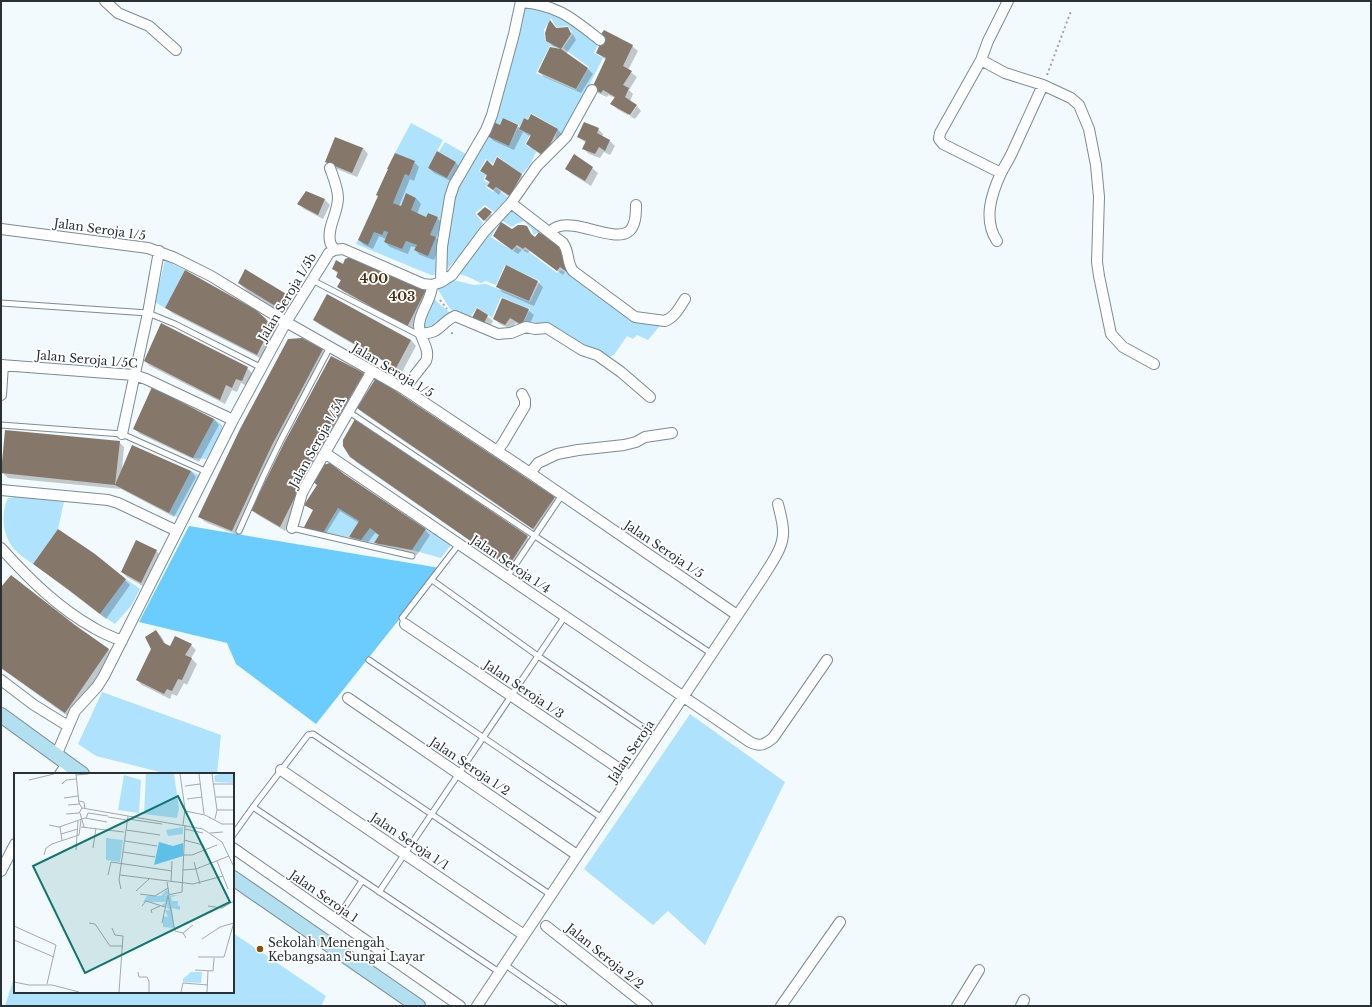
<svg xmlns="http://www.w3.org/2000/svg" width="1372" height="1007" font-family="'Libre Baskerville',serif">
	<rect width="100%" height="100%" fill="#f2fafe"/>
	<!-- green -->
	<path fill="#aee2fd" fill-rule="evenodd" d="M522,4l38,9 40,28 -6,12 9,5 -42,82 -6,-3 3,-8 -27,-16 -3,6 -4,-1 -6,11 12,6 -5,9 11,8 -6,13 -8,9 -25,-18 -4,8 -7,-5 -7,12 7,4 -3,5 6,3 -3,4 7,5 3,-4 13,10 -15,14 -9,-7 -10,8 8,10 -16,26 -24,24 7,-74 36,-69zM551,18l5,9 12,-1 5,8 -10,14 26,19 -13,23 -40,-17 14,-27 9,2 -14,-8 -1,-10zM503,118l16,7 -10,21 -22,-10 7,-14 6,3z
		M411,123l32,17 -15,28 20,10 8,-16 -17,-10 6,-10 21,12 -15,30 -13,88 -2,3h-5l-75,-31 2,-4 10,4 6,-12 7,3 3,-4 4,1 -4,10 18,7 4,-8 11,4 -3,5 14,5 8,-18 -6,-2 8,-18 -10,-4 -2,4 -15,-7 5,-12 -10,-5 -5,13 -8,-3 12,-29 4,2 6,-14 -20,-9z
		M509,210l9,1 24,19 -8,5 -3,-7 -7,-7 -8,3 -4,3 -11,-7 -10,17 22,14 3,-4 7,4 2,-2 32,24 4,-3 5,3 4,-2 54,43 36,10 -1,3 -11,13 -11,-5 -4,4 -6,-3 -13,19 -5,2 -23,-8 -34,-23 -7,-3 -13,3 -9,-2 7,-15 -29,-12 -9,21 -15,-11 -6,9 -3,2 -18,-9 -13,-21 8,-2 8,-6 21,5 12,-1 44,18 10,-21 -35,-16 -9,20 -10,-4 -5,2 -15,-7 -11,-3z
		M165,260l20,10 -20,38 -10,-6z
		M433,296l4,6 16,13 -28,15v-9z
		M214,419l8,6 1,4 -17,30 -13,-1z
		M191,471l8,4 -22,42 -8,-4z
		M15,497l19,1 30,4 -6,27 -25,35c-6,-4 -13,-9 -18,-14 -12,-13 -15,-35 -7,-52z
		M338,508l21,13 -10,16 -26,-4z
		M370,528l9,7 -5,8 -13,-3z
		M426,529l25,16 -10,13 -29,-8z
		M126,579l14,10 -9,17 -16,18 -15,-10z
		M102,692l119,43 -4,39h-49l-72,-18 -18,-12z
		M690,714l95,68 -80,163 -37,-34 -15,14 -69,-56z
		M233,933l93,63 -5,10h-316l10,-32v18h218z"/>
	<!-- forest -->
	<path fill="#6bcdfd" d="M189,526l251,42 -124,156 -80,-60 -9,-21 -88,-21z"/>
	<!-- shadow -->
	<path fill="#0003" d="M551,22l6,7 10,-1 6,6 3,6 -10,14 22,15 5,5 -12,19 -37,-16 -5,-5 21,-23 -7,-3 -6,-6z
		M632,46l6,5 -10,19 9,7 -8,13 4,4 -3,7 6,4 -8,10 -11,-6 -5,-5 3,-6 -7,-3 -1,2 -9,-4 -5,-6 13,-27 -9,-7z
		M637,106l4,5 -6,8 -5,-3z
		M531,115l27,15 5,5 -14,25 -17,-11 -5,-5 4,-7 -8,-5 -9,18 -20,-9 -6,-5 12,-10 4,-7 16,9 8,-7z
		M598,129l5,5 -1,3 8,4 5,5 -5,9 -6,-3 -4,6 -11,-4 -6,-6 3,-5 -8,-6z
		M335,139l28,9 5,6 -11,23 -25,-10z
		M437,152l19,11 5,5 -8,14 -19,-9 -5,-5z
		M414,162l5,5 -5,14 -4,-2 -11,27 2,1 15,-9 5,6 -4,10 10,4h10l5,5 -6,15 5,5 -7,17 -14,-5 -5,-5 2,-2 -6,-2 -3,8 -18,-7 -5,-5 1,-3 -7,-3 -6,13 -9,-4 -5,-5 20,-43 -2,-2z
		M592,168l6,5 -7,13 -19,-12 -6,-5z
		M482,171l39,4 6,5 -12,21 -14,-10 -2,4 -5,-4 -5,-5 1,-2 -4,-5 1,-3z
		M307,192l18,8 5,5 -7,14 -19,-10 -5,-5z
		M485,209l11,9 -6,8 -11,-12z
		M526,227l9,11 37,23v15l-7,-4 -2,3 -33,-24 -2,2 -6,-3 -4,4 -19,-13 -5,-5z
		M343,265l84,24 5,5 -20,37 -68,-39 -6,-5 3,-6 -4,-4 1,-3 -5,-5z
		M538,282l5,5 -9,19 -32,-14 -5,-6z
		M239,283l48,13 8,8 -7,13 -41,-26z
		M167,308l98,10 11,14 -14,27 -90,-46z
		M528,310l6,5 -7,14 -11,-6 -5,6 -11,-5 -6,-5z
		M487,316l6,5 -6,10 -9,-6z
		M315,320l96,20 5,6 -14,26 -82,-47z
		M322,350l6,5 -52,95 -38,85 -33,-13 -5,-5z
		M331,357l33,17 5,5 -50,85 -34,67 -27,-16 -6,-5z
		M145,361l102,7 5,5 -5,13 -6,-3 -4,9 -5,-2 -7,14 -75,-38z
		M358,408l196,90 5,5 -21,30 -175,-120z
		M214,419l5,6 -20,37 -59,-28 -5,-5z
		M355,421l172,116 6,5 -19,29 -158,-109 -5,-6z
		M119,442l5,5 -2,23 69,1 5,6 -22,40 -53,-28 -113,-11 -6,-6z
		M344,475l81,55 5,5 -13,20 -36,-7 -5,-5 4,-7 -5,-3 -9,12 -11,-3 -5,-5 9,-14 -19,-12 -15,24 -19,-4z
		M156,551l6,5 -16,32 -19,-11 -5,-5z
		M34,564l91,16 5,5 -24,34z
		M1,589l73,37 35,24 5,5 -44,63 -69,-50z
		M156,631l5,5 5,9 5,2 20,-2 5,5 -5,8 6,6 -10,21 -3,-2 -7,13 -5,-2 -2,5 -28,-14 -5,-5 15,-31z"/>
	<!-- building -->
	<path fill="#85786b" d="M550,20l6,8 12,-1 3,7 -10,15 27,19 -12,21 -38,-17 12,-25 11,2 -15,-8 -1,-8 3,-9z
		M604,30l29,15 -10,21 9,5 -9,14 6,3 -4,9 12,8 -7,10 -20,-11 5,-7 -12,-7 -2,3 -9,-5 14,-30 -10,-5 6,-13 -3,-3z
		M531,114l27,15 -14,27 -18,-12 5,-9 -12,-6 5,-11 4,2z
		M503,118l15,7 -9,21 -22,-10 7,-14 6,3z
		M584,122l15,6 -2,5 13,7 -5,11 -6,-4 -4,7 -13,-5 4,-8 -9,-4z
		M335,137l28,11 -11,25 -27,-11z
		M437,151l19,11 -9,16 -19,-10z
		M395,153l20,8 -6,15 -4,-2 -12,29 8,3 5,-13 10,5 -5,12 15,7 2,-4 10,4 -8,18 6,2 -8,19 -14,-6 3,-5 -11,-4 -4,8 -18,-7 4,-10 -4,-1 -2,4 -8,-3 -6,13 -10,-5 20,-44 -2,-1 12,-26h-1z
		M574,154l19,13 -8,14 -20,-12z
		M497,157l25,17 -12,22 -14,-9 -3,3 -6,-4 3,-4 -5,-3 2,-4 -7,-4 7,-11 6,6z
		M306,191l19,8 -7,16 -21,-11z
		M485,207l7,5 -8,9 -7,-7z
		M501,222l11,7 6,-4h5l4,1 4,8 4,3 4,-5 2,2 2,-2 23,19 3,16 -2,5 -7,-5 -3,4 -32,-24 -2,2 -6,-4 -5,5 -19,-14z
		M353,256l74,32 -20,39 -70,-40 4,-7 -5,-3 2,-5 -6,-3 4,-9 7,4 2,-5z
		M506,265l32,16 -9,20 -33,-14z
		M245,269l43,26 -8,14 -42,-26z
		M185,270l71,40 9,8 6,8 -14,29 -92,-47z
		M327,294l84,46 -15,28 -83,-48z
		M502,298l27,11 -7,16 -12,-7 -5,7 -12,-6z
		M477,308l11,7 -6,12 -11,-7z
		M161,323l87,44 -6,14 -6,-2 -4,9 -6,-3 -6,15 -76,-39z
		M302,338l21,11 -51,96 -40,86 -34,-14 42,-88 48,-90z
		M331,356l33,17 -50,86 -34,68 -29,-17 33,-67z
		M376,378l179,119 -22,32 -176,-121z
		M152,387l62,32 -21,39 -60,-29z
		M355,419l173,117 -20,31 -158,-110 -7,-11v-6z
		M5,430l115,11 -5,44 17,-40 59,26 -22,42 -54,-28 -114,-12z
		M330,463l14,11 82,55 -14,21 -38,-7 5,-8 -9,-7 -9,12 -12,-3 10,-16 -21,-13 -15,25 -20,-4 10,-19 -9,-5 13,-20 -5,-4 10,-16z
		M58,529l37,25 31,25 -26,35 -31,-24 -36,-26z
		M136,540l21,10 -16,33 -20,-11z
		M11,575l64,50 34,24 -44,64 -64,-45v-81z
		M156,630l8,13 6,3 5,-10 17,8 -7,11 7,3 -10,22 -4,-1 -6,12 -5,-2 -3,5 -28,-14 15,-31 -6,-12z"/>
	<g fill="none" stroke-linecap="round" stroke-linejoin="round">
		<!-- lane casing -->
		<g stroke="#7a8c96" stroke-width="7">
			<path id="lane" d="M312,280l109,56
				M1,303l147,10 27,11 87,44
				M349,412l363,242
				M1,425l121,9 85,38
				M292,528l120,28
				M239,531l25,-56 17,-35 49,-93
				M507,577l55,-82
				M432,580l106,76 118,80
				M405,624l-3,-6 57,-74
				M369,660l233,158
				M253,807l246,165
				M233,835l20,-28 55,-72 5,-1 238,161
				M379,892l186,-276
				M336,920l26,-39
				M504,964l60,42"/>
		</g>
		<!-- street casing -->
		<g stroke="#7a8c96" stroke-width="12">
			<path id="street" d="M105,1l13,12 31,13 27,24
				M521,2c37,3 51,16 79,38
				M981,60l24,13 38,12 28,13 8,7 10,24 7,36 3,32 -2,65 2,14 12,58 12,13 31,17
				M330,168c3,9 8,20 8,30 0,15 -11,29 -8,43 0,3 3,6 4,9
				M1001,173l10,-18 32,-70
				M511,203l52,40c7,10 3,18 10,28l62,46 30,4c10,-4 14,-13 20,-22
				M1,229l147,19 27,10 36,18 75,46 118,67 126,84 207,142
				M549,232c2,-1 5,-4 8,-5 19,-8 56,15 71,5 8,-5 8,-19 8,-27
				M997,241c-14,-21 -6,-46 4,-68l-58,-29 -4,-5 1,-6 41,-73 7,-19 20,-40
				M441,282l1,-35 8,-50 4,-12 32,-55 6,-15 22,-81 7,-33
				M421,333c18,2 19,-10 34,-17l43,18 13,-1 15,-6 9,2 12,-1 35,22 15,5 24,17 29,25
				M1,365l133,10 12,4 87,41
				M404,389l22,-28c5,-12 -7,-23 -7,-36 1,-15 13,-25 13,-40
				M1,395l2,-30
				M122,434l26,-121 11,-62
				M497,451l6,-8 22,-37v-6l-3,-6
				M325,453l425,289c10,5 14,3 23,-4l54,-78
				M530,473l8,-10 19,-9 21,-4 46,-5 12,-3 9,-5 27,-4
				M1,490l107,10 10,3 59,28
				M292,528l10,-35 6,-11 64,-111
				M1,548c27,30 57,60 93,80 8,5 18,9 28,13
				M405,624l225,152
				M1,680l33,25 34,21
				M348,698l229,157
				M56,756l19,-45 22,-24 7,-11 129,-256 53,-98 43,-69 5,-3 9,-1 80,35 9,1 9,-3 11,-7 32,-43 27,-29 26,-37 29,-29 26,-47
				M281,770l243,165
				M60,774l7,-10
				M233,848l227,158
				M1,871l14,-27
				M546,926l101,80
				M477,1006l286,-429c7,-12 19,-27 20,-42 1,-10 -3,-22 -5,-31
				M781,1006l59,-84
				M957,1006l22,-36
				M1021,1006l3,-6"/>
		</g>
		<!-- secondary casing -->
		<g stroke="#7a8c96" stroke-width="16">
			<path id="secondary" d="M1,715l81,59
				M233,878l185,128"/>
		</g>
		<!-- path -->
		<path stroke="#9da5a9" stroke-width="2" stroke-dasharray="2 3" stroke-linecap="butt" d="M1047,75l24,-64
			M440,300l7,9
			M451,333l5,1"/>
		<!-- lane -->
		<use href="#lane" stroke="#fff" stroke-width="5"/>
		<!-- street -->
		<use href="#street" stroke="#fff" stroke-width="10"/>
		<!-- secondary -->
		<use href="#secondary" stroke="#b2e0f0" stroke-width="14"/>
	</g>
	<!-- markers -->
	<circle fill="#885201" stroke="#fff" stroke-width="1.5" cx="260" cy="949" r="4"/>
	<g text-anchor="middle" dominant-baseline="central" stroke-width="3.5" stroke-linejoin="round" paint-order="stroke">
		<!-- street labels -->
		<g font-size="12" fill="#2a3135" stroke="#fff">
			<text transform="translate(100 229) rotate(8)">Jalan Seroja 1/5</text>
			<text transform="translate(287 297) rotate(-59)">Jalan Seroja 1/5b</text>
			<text transform="translate(87 359) rotate(5)">Jalan Seroja 1/5C</text>
			<text transform="translate(393 370) rotate(31)">Jalan Seroja 1/5</text>
			<text transform="translate(317 442) rotate(-61)">Jalan Seroja 1/5A</text>
			<text transform="translate(664 549) rotate(34)">Jalan Seroja 1/5</text>
			<text transform="translate(511 564) rotate(34)">Jalan Seroja 1/4</text>
			<text transform="translate(524 689) rotate(34)">Jalan Seroja 1/3</text>
			<text transform="translate(631 751) rotate(-56)">Jalan Seroja</text>
			<text transform="translate(470 766) rotate(34)">Jalan Seroja 1/2</text>
			<text transform="translate(410 841) rotate(34)">Jalan Seroja 1/1</text>
			<text transform="translate(324 896) rotate(35)">Jalan Seroja 1</text>
			<text transform="translate(605 956) rotate(39)">Jalan Seroja 2/2</text>
		</g>
		<!-- poi labels -->
		<g font-size="12" fill="#2a3135" stroke="#fff" text-anchor="start">
			<text x="268" y="942">Sekolah Menengah<tspan x="268" dy="14">Kebangsaan Sungai Layar</tspan></text>
		</g>
		<!-- neighbourhood labels -->
		<g font-size="13" font-weight="bold" fill="#4b3011" stroke="#fff">
			<text x="374" y="278">400</text>
			<text x="402" y="296">403</text>
		</g>
	</g>
	<!-- overview -->
	<g transform="translate(14 773)">
		<rect width="220" height="220" fill="#f2fafe"/>
		<path d="M132,1h28l5,34 -2,10 -33,-4zM205,1h15v9l-19,-1 -1,-6zM110,2l17,5 -2,33 -21,-3zM169,54v7l-15,2 -2,-6zM92,65l17,2 -3,22 -14,-2zM153,116l2,5 -4,2 14,-1 -8,2 1,4h6v5h2v4l-8,-2 2,20 -11,-1v-11l5,1 -3,-7h5l-4,-3 2,-3 -3,2h-4l5,-4h-23l4,-6h14zM177,199h11l-1,11 -18,-1v-3z" fill="#aee2fd"/>
		<path d="M145,69l14,4 10,-3v13l-29,9z" fill="#6bcdfd"/>
		<path fill="none" stroke="#a2aaae" stroke-width="1" d="M62,1l3,29 3,5 121,21 19,13 12,25M166,1l5,35 -2,16M185,1l5,40M198,1l5,36 -2,9M62,2l12,-1M15,7l25,-6M48,11l4,-4 10,-1M200,11h20M171,13l15,-2M202,24h18M50,25l14,-2M173,26l15,-2M65,28l5,1 1,7M54,32l12,-1M203,37h17M171,38l20,4 17,9h12M66,40l4,14M52,41l13,-1 3,-5M94,44l19,3M72,46l2,-6 20,3M114,46l34,5M35,52l10,2 26,-9 22,4M46,54l2,13M67,54l43,5M171,56l18,4M112,57l34,5M196,60l13,-1M47,61l17,-5M63,63l1,-15M170,67l19,5 8,18M111,68l32,5M79,75l3,-20M62,77l1,-14M109,79l32,5M30,82l2,-7 6,-4 27,-9 2,-15M170,82h8l25,-10M203,88l11,28M180,89l6,22M169,97l13,-1 33,-13M94,102l3,-13 61,9M106,102l73,9 30,-8M153,109l2,12M157,109l1,-21M107,116l-2,-9 9,-64M122,118l13,-12M126,121l15,2 13,-8M154,122l7,36 8,2 3,5M128,133l4,-5 19,6M194,133l14,2 12,-7M138,140l-1,-3 9,-4M75,150l6,1 15,22h13M148,150l6,-28 14,-3 3,-67M0,153l42,19 -9,39M98,155l3,7 8,1 -4,56M169,160l10,-8M188,166l18,-12 14,-4M0,167l40,17M184,184h26l10,-35M181,197l18,1 1,-13M124,199l1,5h8l2,4v11M0,209l15,3h23l27,7M167,219l2,-9 25,2M193,219l1,-21"/>
		<path fill="#0f766e" fill-opacity="0.15" stroke="#0f766e" stroke-width="2" d="M164,23l52,106 -145,71 -52,-107z"/>
		<rect width="220" height="220" fill="none" stroke="#2a3135" stroke-width="2"/>
	</g>
	<!-- border -->
	<rect width="1372" height="1007" fill="none" stroke="#2a3135" stroke-width="4"/>
</svg>
